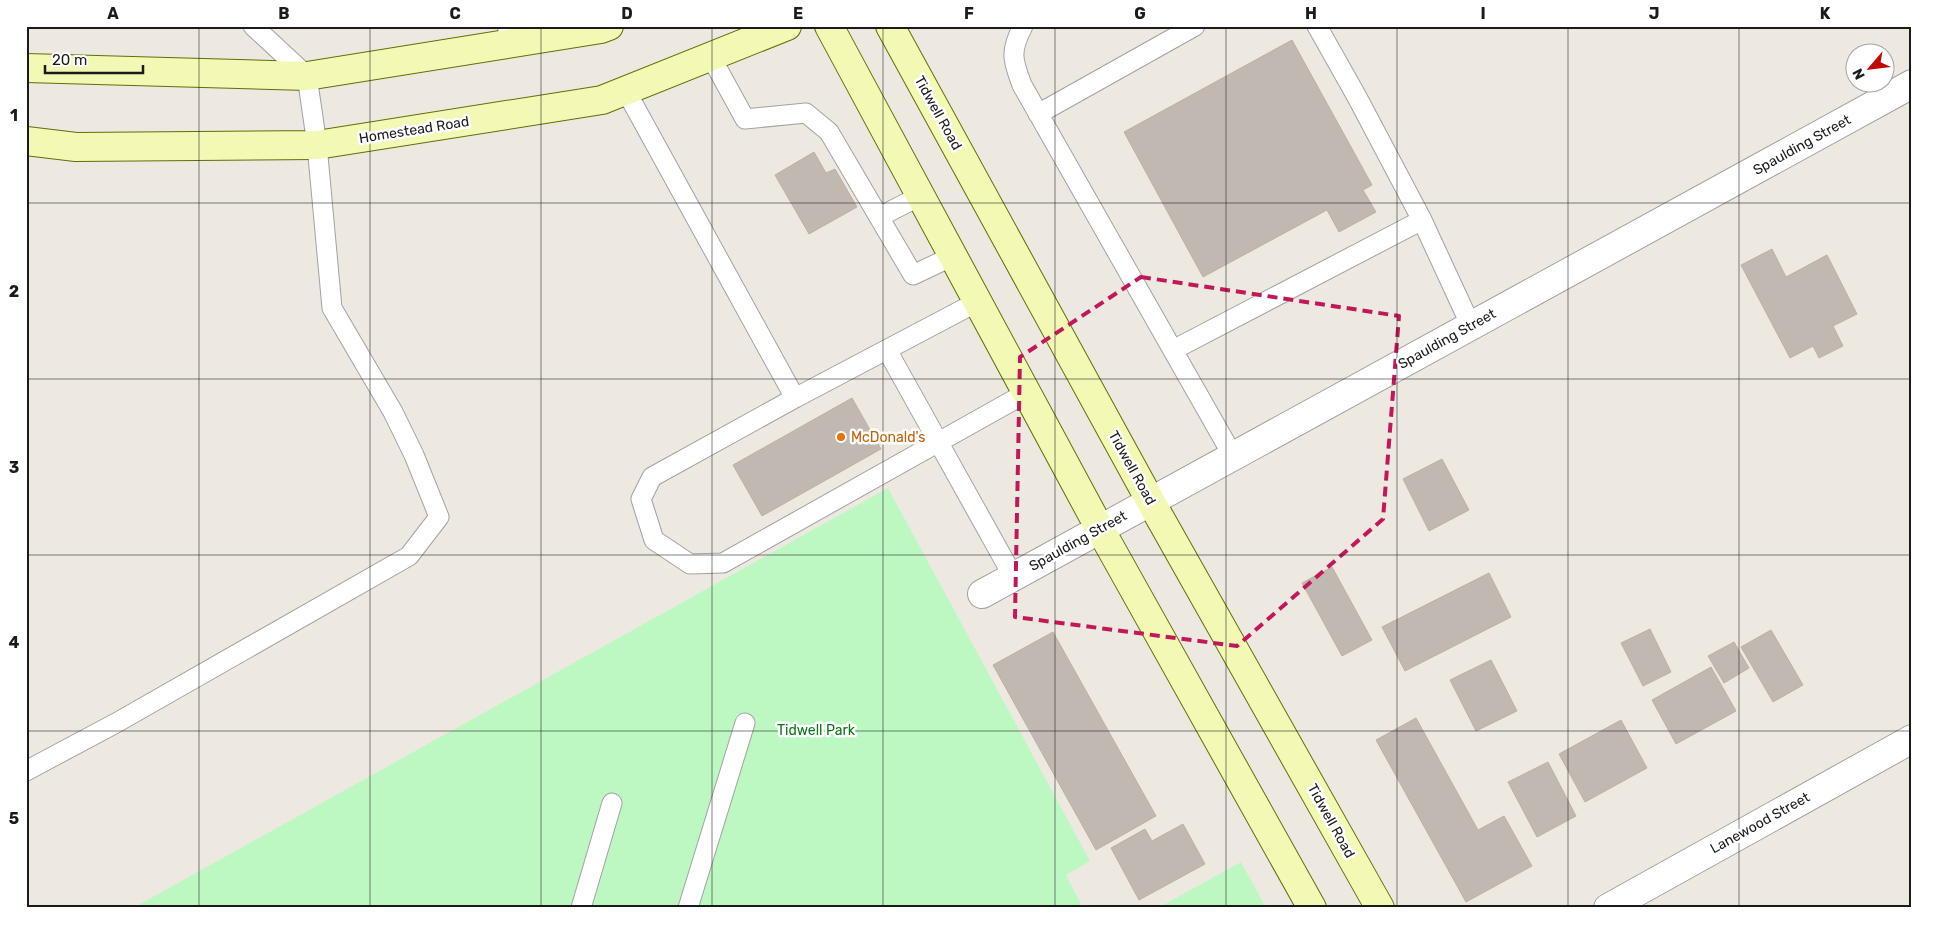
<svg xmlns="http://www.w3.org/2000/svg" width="1938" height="934" font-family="Rubik,sans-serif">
	<rect width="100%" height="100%" fill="#ede9e1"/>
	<!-- park -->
	<path fill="#bdf8c3" d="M888,488l202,373 -24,14 17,33h-950z
		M1241,862l25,46h-108z"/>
	<!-- building -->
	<path fill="#c1b8b1" stroke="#beb0a4" d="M1292,40l80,145 -9,5 13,22 -37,20 -12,-22 -124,67 -79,-145z
		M814,152l12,21 9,-4 22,38 -48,27 -34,-59z
		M1772,249l14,28 41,-22 30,59 -24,12 10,20 -24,12 -6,-12 -23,12 -49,-93z
		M852,398l29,51 -119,67 -29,-51z
		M1442,459l27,51 -40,21 -26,-52z
		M1332,567l40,73 -30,16 -40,-73z
		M1489,573l22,44 -106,54 -23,-44z
		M1650,629l21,43 -28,14 -22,-43z
		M1771,630l32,55 -30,17 -32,-55z
		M1053,632l103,184 -60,34 -103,-185z
		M1734,642l15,26 -25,15 -16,-27z
		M1491,660l26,51 -41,20 -26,-51z
		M1711,667l25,44 -60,33 -24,-44z
		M1416,718l62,112 26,-14 28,50 -66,36 -90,-162z
		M1621,720l26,48 -62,34 -26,-48z
		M1548,762l28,54 -39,21 -29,-55z
		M1183,824l22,40 -66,36 -28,-52 34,-19 7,12z"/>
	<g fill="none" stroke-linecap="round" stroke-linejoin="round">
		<!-- lane casing -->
		<g stroke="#a2a2a2" stroke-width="21">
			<path id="lane" d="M507,26l6,17
				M1023,26c-13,25 -11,33 -1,59l211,371
				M1317,26l40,71 65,123 49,106
				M711,57l34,62 61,-6 23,19 84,143 40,-19
				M626,91l169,307 -143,79 -11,22 13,41 36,24 33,-1 303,-170
				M1038,114l157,-88
				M879,217l41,-21
				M887,350l126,226
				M1173,350l249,-130
				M795,398l182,-96
				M26,771l90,-48 293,-167 30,-39 -25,-62 -21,-43 -61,-104 -15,-163 -10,-69 -54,-50
				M581,908l31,-105
				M688,908l57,-185"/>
		</g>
		<!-- street casing -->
		<g stroke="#a2a2a2" stroke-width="30">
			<path id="street" d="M982,594l930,-510
				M1608,908l304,-169"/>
		</g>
		<!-- secondary casing -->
		<g stroke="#616e07" stroke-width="30">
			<path id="secondary" d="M829,26l271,503 212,379
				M890,26l261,476 229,406
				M26,68l281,8 294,-47 8,-3
				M26,141l50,6 241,-2 285,-45 185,-74"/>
		</g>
		<!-- lane -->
		<use href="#lane" stroke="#fff" stroke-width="19"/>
		<!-- street -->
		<use href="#street" stroke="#fff" stroke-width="28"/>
		<!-- secondary -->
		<use href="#secondary" stroke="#f3f8b4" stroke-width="28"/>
	</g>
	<!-- marked area -->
	<path fill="none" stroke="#c2185b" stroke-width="4" stroke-dasharray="10 6" stroke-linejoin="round" d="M1141,277l258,39 -16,203 -146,127 -222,-29 5,-260z"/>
	<!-- grid -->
	<path fill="none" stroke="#1b1b1b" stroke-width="1" stroke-opacity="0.55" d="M199,26v882M370,26v882M541,26v882M712,26v882M883,26v882M1055,26v882M1226,26v882M1397,26v882M1568,26v882M1739,26v882M26,203h1886M26,379h1886M26,555h1886M26,731h1886"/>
	<!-- markers -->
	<circle fill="#e8710a" stroke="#fff" stroke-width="2" cx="841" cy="437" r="5"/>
	<g text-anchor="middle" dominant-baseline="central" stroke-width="5" stroke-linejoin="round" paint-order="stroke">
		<!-- street labels -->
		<g font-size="14" fill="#1b1b1b" stroke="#fff">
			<text transform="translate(938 113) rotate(61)">Tidwell Road</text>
			<text transform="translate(414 130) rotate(-9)">Homestead Road</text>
			<text transform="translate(1802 145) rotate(-29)">Spaulding Street</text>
			<text transform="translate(1447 339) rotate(-29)">Spaulding Street</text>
			<text transform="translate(1132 468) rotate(61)">Tidwell Road</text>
			<text transform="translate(1078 541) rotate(-29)">Spaulding Street</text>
			<text transform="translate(1331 821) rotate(61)">Tidwell Road</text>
			<text transform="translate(1760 823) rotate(-29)">Lanewood Street</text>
		</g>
		<!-- food labels -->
		<g font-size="14" fill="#c56008" stroke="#fff" text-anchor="start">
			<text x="851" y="437">McDonald's</text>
		</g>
		<!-- park labels -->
		<g font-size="14" fill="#0d7518" stroke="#fff">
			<text x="816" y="730">Tidwell Park</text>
		</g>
	</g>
	<!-- border -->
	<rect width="1938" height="934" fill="none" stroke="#ffffff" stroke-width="55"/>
	<!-- north arrow -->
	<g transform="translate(1870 68) rotate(242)"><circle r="24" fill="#ffffff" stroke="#a4a4a4"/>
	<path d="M0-4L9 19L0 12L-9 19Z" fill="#c20804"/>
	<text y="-8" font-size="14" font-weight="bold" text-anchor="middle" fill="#1b1b1b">N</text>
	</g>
	<!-- scale -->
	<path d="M45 65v8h98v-8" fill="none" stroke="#1b1b1b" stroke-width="2.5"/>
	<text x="52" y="65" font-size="15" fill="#1b1b1b" stroke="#ffffff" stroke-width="4" paint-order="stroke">20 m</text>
	<rect x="28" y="28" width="1882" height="878" fill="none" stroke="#1b1b1b" stroke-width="2"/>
	<g font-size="16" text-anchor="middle" font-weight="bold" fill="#1b1b1b">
		<text x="113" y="19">A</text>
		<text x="284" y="19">B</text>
		<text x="455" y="19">C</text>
		<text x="627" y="19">D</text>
		<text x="798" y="19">E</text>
		<text x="969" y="19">F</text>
		<text x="1140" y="19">G</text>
		<text x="1311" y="19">H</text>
		<text x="1483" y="19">I</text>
		<text x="1654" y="19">J</text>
		<text x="1825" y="19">K</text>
		<text x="14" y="121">1</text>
		<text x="14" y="297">2</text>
		<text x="14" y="473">3</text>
		<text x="14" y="648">4</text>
		<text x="14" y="824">5</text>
	</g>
</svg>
